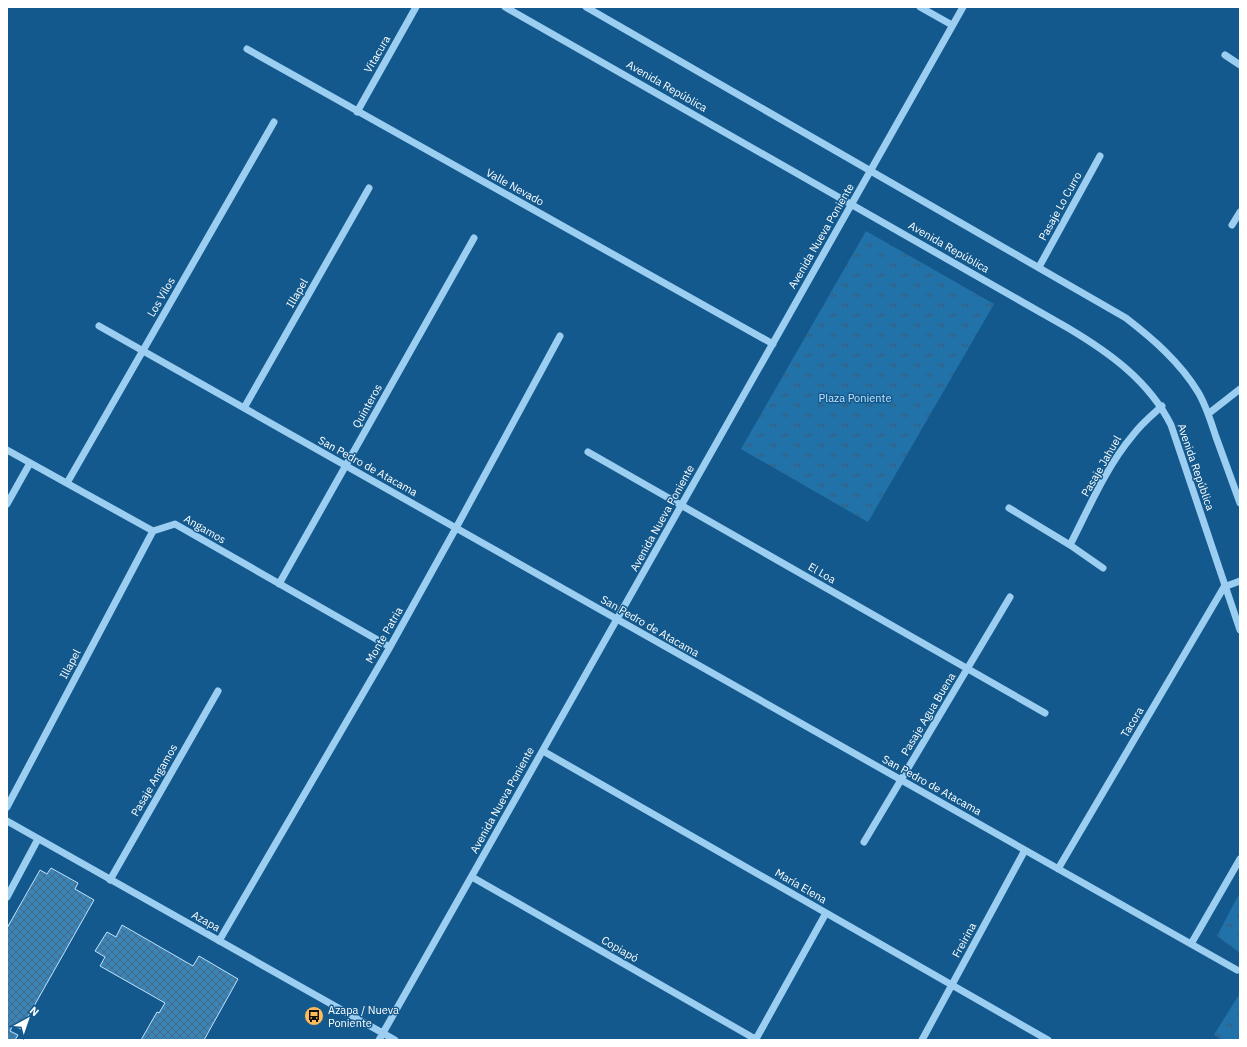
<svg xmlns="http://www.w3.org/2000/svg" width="1247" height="1047" font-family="'IBM Plex Sans',sans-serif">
	<defs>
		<pattern id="park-tufts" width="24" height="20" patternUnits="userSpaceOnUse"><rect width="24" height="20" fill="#2272aa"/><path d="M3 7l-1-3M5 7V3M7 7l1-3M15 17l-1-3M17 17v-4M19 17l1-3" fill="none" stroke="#395d76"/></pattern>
		<pattern id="building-cross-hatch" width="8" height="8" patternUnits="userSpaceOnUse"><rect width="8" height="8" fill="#3c83b6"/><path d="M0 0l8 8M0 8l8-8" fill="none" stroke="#436a86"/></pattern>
	</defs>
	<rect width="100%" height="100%" fill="#13598d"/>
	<!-- park -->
	<path fill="url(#park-tufts)" d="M866,231l128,73 -126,218 -127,-73z
		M1240,892v61l-23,-17z
		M1240,993v47h-17l-9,-5z"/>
	<!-- building -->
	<path fill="url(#building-cross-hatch)" stroke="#c3e4fc" d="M51,868l27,15 -3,6 19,11 -73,129 -8,-4 -3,6 8,4 -3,5h-8v-112l33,-58 7,4z
		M122,925l71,41 6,-10 39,23 -34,61h-63l16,-28 2,1 6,-10 -65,-37 5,-9 -10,-6 12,-19 9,5z"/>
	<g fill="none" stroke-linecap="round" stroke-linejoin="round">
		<!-- minor -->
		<path stroke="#9ccef1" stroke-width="7" d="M505,7l563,321c42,25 81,53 103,97l69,205
			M586,7l540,311c27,21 54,44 72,74 8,13 13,30 18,45 8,22 16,44 24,66
			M920,7l32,18
			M247,49l526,295
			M1225,55l15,10
			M357,112l59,-105
			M1232,225l8,-13
			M1039,267l61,-111
			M99,326l1138,644
			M244,408l125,-220
			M1208,414l32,-25
			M7,450l146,81 22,-7 215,123
			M588,452l457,261
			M67,483l207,-361
			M7,504l23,-41
			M1009,508l61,37c19,-37 36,-78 63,-110 8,-11 19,-20 29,-29
			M1070,545l33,23
			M279,584l195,-346
			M1224,587l16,-6
			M543,751l505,289
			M7,807l146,-276
			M7,821l388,219
			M864,842l146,-245
			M1058,869l166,-282
			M472,877l285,163
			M110,880l108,-189
			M7,897l31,-58
			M219,941l171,-294 66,-119 104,-192
			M1191,944l49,-85
			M756,1039l70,-126
			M379,1040l584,-1033
			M922,1040l103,-190"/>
	</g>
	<!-- icons -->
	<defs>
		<g id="bus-disc" transform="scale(1)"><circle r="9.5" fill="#ffba5c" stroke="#13598d"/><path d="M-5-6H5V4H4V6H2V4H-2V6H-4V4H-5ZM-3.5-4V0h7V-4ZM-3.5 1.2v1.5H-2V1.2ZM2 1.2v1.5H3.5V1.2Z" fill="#111"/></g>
	</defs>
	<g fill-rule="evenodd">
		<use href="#bus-disc" x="314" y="1016"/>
	</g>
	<g text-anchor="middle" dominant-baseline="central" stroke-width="3" stroke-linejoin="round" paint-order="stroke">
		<!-- street labels -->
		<g font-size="11" fill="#fff" stroke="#13598d">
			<text transform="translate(377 54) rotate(-60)">Vitacura</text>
			<text transform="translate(667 86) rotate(30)">Avenida República</text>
			<text transform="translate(515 187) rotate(29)">Valle Nevado</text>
			<text transform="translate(1060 206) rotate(-61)">Pasaje Lo Curro</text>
			<text transform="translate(821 236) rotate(-60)">Avenida Nueva Poniente</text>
			<text transform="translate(949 247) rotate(30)">Avenida República</text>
			<text transform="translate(297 293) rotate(-60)">Illapel</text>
			<text transform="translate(161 297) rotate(-60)">Los Vilos</text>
			<text transform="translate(367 406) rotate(-61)">Quinteros</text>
			<text transform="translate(368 466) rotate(29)">San Pedro de Atacama</text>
			<text transform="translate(1101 466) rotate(-60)">Pasaje Jahuel</text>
			<text transform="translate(1196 467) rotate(71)">Avenida República</text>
			<text transform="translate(662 518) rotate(-61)">Avenida Nueva Poniente</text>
			<text transform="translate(205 529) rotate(30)">Angamos</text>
			<text transform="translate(822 573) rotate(30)">El Loa</text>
			<text transform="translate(650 626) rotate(30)">San Pedro de Atacama</text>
			<text transform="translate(384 635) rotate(-60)">Monte Patria</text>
			<text transform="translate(70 664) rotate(-62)">Illapel</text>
			<text transform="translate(928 714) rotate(-59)">Pasaje Agua Buena</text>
			<text transform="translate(1132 722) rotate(-59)">Tacora</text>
			<text transform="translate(154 780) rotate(-60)">Pasaje Angamos</text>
			<text transform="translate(932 785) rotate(29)">San Pedro de Atacama</text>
			<text transform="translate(502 800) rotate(-61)">Avenida Nueva Poniente</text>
			<text transform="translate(801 886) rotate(30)">María Elena</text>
			<text transform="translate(206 921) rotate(29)">Azapa</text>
			<text transform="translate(964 940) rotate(-61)">Freirina</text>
			<text transform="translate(620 949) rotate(30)">Copiapó</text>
		</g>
		<!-- park labels -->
		<g font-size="11" fill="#c3e4fc" stroke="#13598d">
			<text x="855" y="398">Plaza Poniente</text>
		</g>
		<!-- poi labels -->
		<g font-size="11" fill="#fff" stroke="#13598d" text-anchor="start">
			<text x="328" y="1010">Azapa / Nueva<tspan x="328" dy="13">Poniente</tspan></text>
		</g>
	</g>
	<!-- border -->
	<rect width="1247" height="1047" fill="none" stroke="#ffffff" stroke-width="16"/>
	<!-- north arrow -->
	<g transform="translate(28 1019) rotate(40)" stroke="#13598d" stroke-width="3" paint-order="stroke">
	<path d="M0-3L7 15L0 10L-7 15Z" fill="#ffffff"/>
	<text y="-6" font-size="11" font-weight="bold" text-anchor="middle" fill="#ffffff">N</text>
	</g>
</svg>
